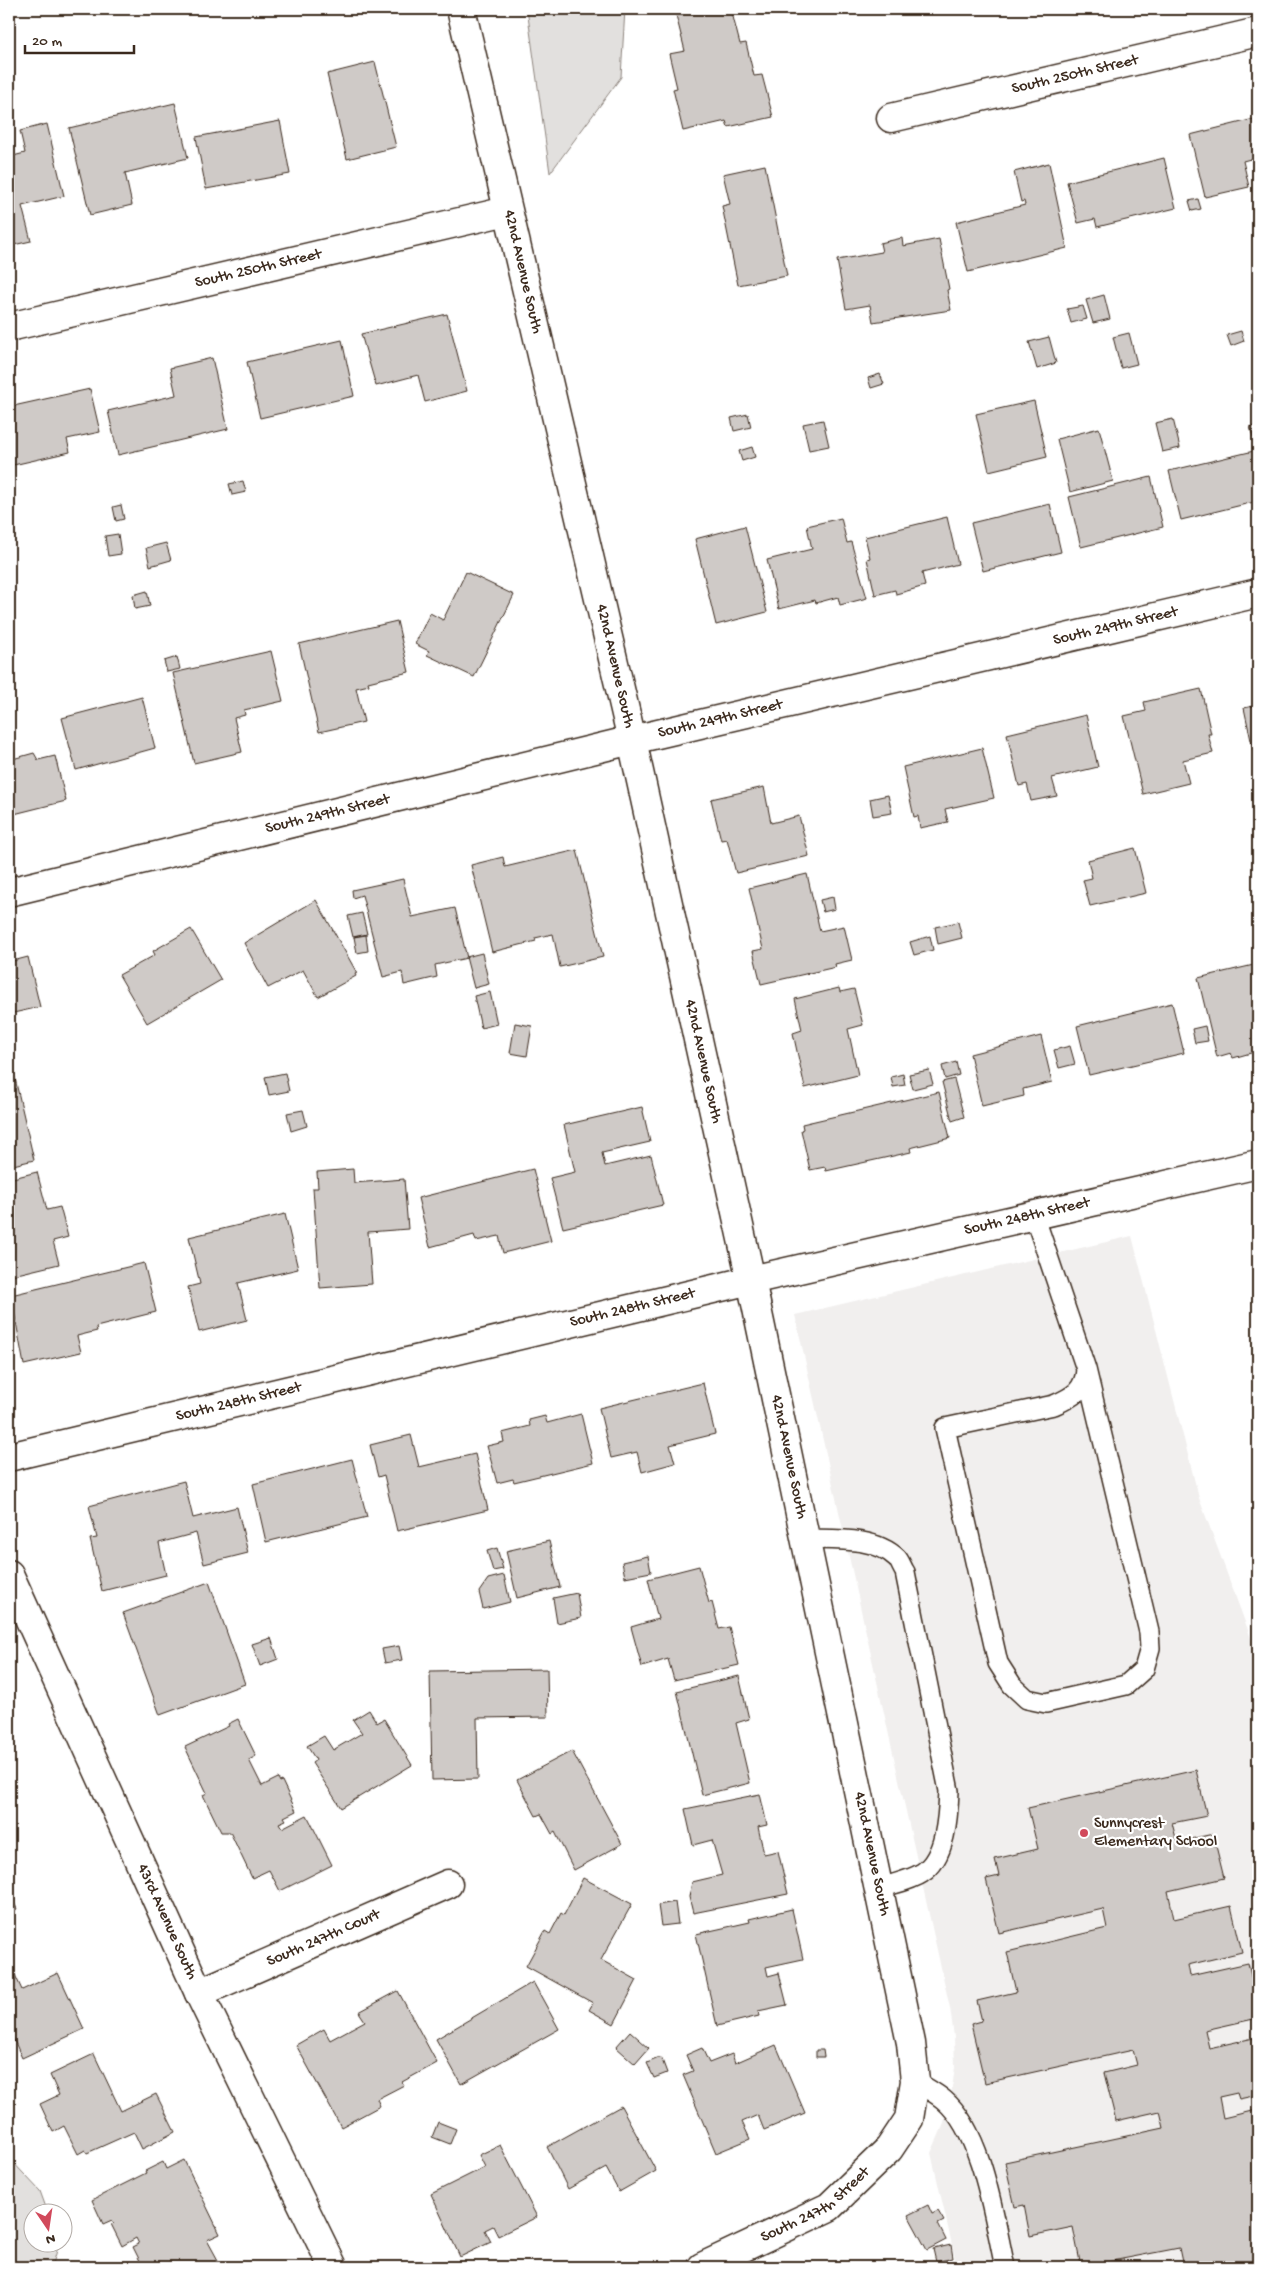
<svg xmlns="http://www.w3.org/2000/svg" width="1267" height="2276" font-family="'Gochi Hand',sans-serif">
	<rect width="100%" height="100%" fill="#fff"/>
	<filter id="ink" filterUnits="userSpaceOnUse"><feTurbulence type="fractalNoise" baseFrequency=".02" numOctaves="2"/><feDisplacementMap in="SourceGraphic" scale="10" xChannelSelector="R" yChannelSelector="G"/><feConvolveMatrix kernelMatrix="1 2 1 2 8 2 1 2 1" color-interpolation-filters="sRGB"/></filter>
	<g filter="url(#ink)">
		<!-- built -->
		<path fill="#f1efee" d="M1132,1236l67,262 59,159v610h-301l-26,-114 12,-27 8,-30 4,-29 -1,-30 -4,-29 -155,-693z"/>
		<!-- green -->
		<path fill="#e2e0de" stroke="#8e857e" d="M527,9h98l-4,68 -71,96z
			M9,2158l31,33 8,22 -16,1v30h27l-7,23h-43z"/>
		<!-- building -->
		<path fill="#cfcac7" stroke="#3b2a1e" d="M704,9h27l9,35 6,-1 8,33 8,-1 11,42 -45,10 -2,-6 -43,10 -10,-42 4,-1 -8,-34 16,-3 -9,-36z
			M375,62l21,85 -49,12 -20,-85z
			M175,103l13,55 -63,15 7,32 -42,10 -21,-87z
			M1258,118v39l-15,4 6,26 -44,10 -15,-62z
			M280,121l10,53 -84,15 -10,-52z
			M47,124l17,72 -42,10 9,35 -22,5v-89l16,-4 -5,-22z
			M1164,158l12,50 -79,19 -2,-8 -17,4 -11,-41z
			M1049,163l18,85 -99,24 -12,-50 69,-17 -1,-4 -3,1 -7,-30z
			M765,165l22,111 -49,9 -16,-79 8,-2 -7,-30z
			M1198,199l3,10 -9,2 -3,-10z
			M902,238l1,8 36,-7 10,50 -2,1 4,20 -78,12 -3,-17 -24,4 -9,-49 45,-8 -2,-9z
			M1104,295l6,24 -17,4 -7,-23z
			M1083,306l4,13 -16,4 -4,-14z
			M447,314l20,77 -42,11 -7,-27 -42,11 -15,-52z
			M1241,331l3,10 -13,5 -4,-11z
			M1129,333l8,31 -16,4 -8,-31z
			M1049,337l7,26 -19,6 -8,-27z
			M342,340l12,56 -94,22 -13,-56z
			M212,358l16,71 -110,26 -10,-44 68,-16 -6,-27z
			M880,374l4,10 -13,4 -3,-10z
			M90,389l10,43 -33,7 3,13 -61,14v-59z
			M1034,401l13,56 -58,14 -13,-57z
			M748,414l3,13 -17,4 -3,-13z
			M1173,419l7,29 -18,4 -7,-29z
			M823,420l6,26 -20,4 -6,-26z
			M1258,425v14l-4,1 -4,-13z
			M1099,428l14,53 -43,11 -13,-53z
			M752,447l3,10 -13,4 -3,-10z
			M1258,450v51l-77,19 -12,-49z
			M1151,477l12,50 -82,20 -12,-50z
			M243,481l3,11 -14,3 -3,-11z
			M1050,504l11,48 -78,19 -12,-48z
			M121,505l3,14 -8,2 -3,-14z
			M947,517l11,47 -36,9 3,13 -29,8 -1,-4 -20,5 -8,-36 3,-1 -5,-21z
			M841,518l6,25 4,-1 16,56 -27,7 -2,-8 -22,6 -1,-3 -36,9 -12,-49 45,-11 -5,-23z
			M745,526l22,86 -51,13 -21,-86z
			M118,534l3,20 -13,2 -3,-20z
			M166,543l5,17 -21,6 -4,-18z
			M466,572l48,23 -40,82 -47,-22 2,-4 -14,-7 15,-31 13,7z
			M147,591l3,15 -15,3 -2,-14z
			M397,621l12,51 -41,10 1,3 -13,3 8,34 -45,10 -20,-88z
			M271,651l12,50 -39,9 1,5 -11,3 8,34 -48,11 -21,-90z
			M177,657l3,12 -13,3 -3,-11z
			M1201,689l10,45h-3l5,19 -30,7 6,23 -46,11 -19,-78 22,-5 -2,-9z
			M142,697l13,51 -79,22 -14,-52z
			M1258,705v53l-3,1 -11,-51z
			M1086,715l12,52 -46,11 5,18 -26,5 -4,-17 -8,2 -12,-52z
			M982,748l12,50 -49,11 3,13 -28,6 -2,-12 -4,1 -11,-50z
			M34,753l4,7 17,-4 11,45 -56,14 -1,-55z
			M764,787l7,36 28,-7 10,40 -73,17 -9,-34 -6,1 -10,-41z
			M888,795l4,18 -19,3 -3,-17z
			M1135,848l11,45 -56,13 -7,-26 9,-2 -4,-18z
			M577,850l26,107 -43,10 -7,-33 -18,4 1,3 -44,11 -21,-87 32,-8 2,10z
			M807,874l13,57 24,-5 8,34 -17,4 1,3 -75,17 -8,-33 10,-2 -14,-61z
			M403,879l9,38 43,-9 12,50 -32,7 2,12 -33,8 -2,-13 -19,5 -21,-82 -9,3 -1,-8z
			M833,897l2,12 -12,3 -3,-12z
			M316,900l41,73 -2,1 1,2 -38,21 -15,-27 -35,18 -24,-45z
			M362,913l5,21 -14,3 -5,-21z
			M958,922l4,16 -24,6 -3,-17z
			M191,929l30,51 -74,43 -28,-48 36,-20 -2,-4z
			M366,935l2,16 -11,2 -3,-16z
			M930,936l3,14 -19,5 -4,-13z
			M482,953l7,31 -15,4 -8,-31z
			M28,957l12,50 -31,7v-52z
			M1258,964v87l-25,7 -2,-5 -14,4 -19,-79z
			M839,988l1,4 14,-3 9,36 -15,4 10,46 -53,13 -12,-55 9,-3 -7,-31z
			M490,992l7,32 -16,4 -7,-32z
			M1172,1003l12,50 -95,22 -12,-49z
			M515,1023l17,3 -5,30 -17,-3z
			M1205,1026l3,15 -13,2 -3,-14z
			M1041,1036l11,46 -29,7 1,7 -42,10 -12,-52z
			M1070,1046l5,18 -16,4 -5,-18z
			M956,1062l3,13 -14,4 -3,-13z
			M13,1070l21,90 -25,6v-95z
			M929,1070l4,14 -20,5 -4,-15z
			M285,1073l4,18 -20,4 -4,-18z
			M903,1074l2,11 -12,2 -2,-10z
			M954,1079l10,38 -12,4 -10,-39z
			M939,1092l11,46 -40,10 1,4 -85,19 -1,-4 -15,3 -9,-40 2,-1 -1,-5z
			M642,1107l8,35 -48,11 3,13 46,-11 12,50 -100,23 -13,-50 25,-6 -11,-47z
			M303,1110l4,16 -16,5 -4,-18z
			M353,1169l1,14 50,-4 4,50 -40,3 4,52 -52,4 -7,-100h5l-1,-16z
			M533,1169l18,72 -48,12 -4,-17 -23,5 -2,-6 -44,12 -12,-49z
			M37,1172l10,38 13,-3 8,30 -15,4 6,23 -50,12v-97z
			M285,1214l13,55 -60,14 9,37 -48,12 -11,-45 12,-3 -11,-47z
			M144,1263l12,49 -60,15 1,4 -20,5 4,16 -57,13 -13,-70z
			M703,1383l12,51 -45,11 5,18 -33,9 -5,-20 -26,6 -12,-50z
			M581,1414l12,49 -79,19 -1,-3 -16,4 -10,-37 17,-4 -2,-9 28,-7 -1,-6 16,-4 2,7z
			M411,1435l8,32 56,-13 13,56 -91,21 -13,-56 -6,2 -8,-32z
			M352,1459l15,58 -101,25 -13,-58z
			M184,1481l9,37 44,-11 11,46 -44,11 -8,-31 -37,10 7,32 -64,16 -12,-52 7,-1 -8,-32z
			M549,1541l11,46 -43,11 -11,-47z
			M497,1548l6,21 -10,2 -6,-20z
			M648,1556l3,16 -26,5 -3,-15z
			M699,1566l10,37 3,-1 7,27 10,-2 10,38 -65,15 -6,-21 -26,8 -11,-40 27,-8 -10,-40z
			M504,1575l6,27 -27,7 -4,-17 9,-13z
			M209,1582l36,102 -85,31 -37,-102z
			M577,1593l4,25 -24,5 -4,-25z
			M271,1638l7,21 -18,7 -8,-22z
			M399,1646l3,14 -17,3 -3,-14z
			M547,1669l1,48 -71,1 1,61 -46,1 -2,-109z
			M739,1676l10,43 -13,4 14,60 -48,12 -25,-104z
			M369,1710l8,13 7,-4 28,46 -71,43 -29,-45 4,-3 -9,-14 17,-10 9,14 29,-17 -9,-13z
			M238,1719l18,37 -7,4 13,26 16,-8 2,4 2,-1 14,30 -12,6 2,3 -7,3 3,5 25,-13 25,50 -52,26 -11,-21 -17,8 -22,-46h-9l-18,-37 4,-2 -22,-46 44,-21 -1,-2z
			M572,1751l50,93 -48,26 -19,-38 -3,2 -11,-20 -5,2 -19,-36z
			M1196,1770l11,46 -35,7 5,19 36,-8 11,44 -56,13 6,28 57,-13 11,46 -54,13 2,11 58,-13 10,44v11l-53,12 4,18 49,-11v58l-19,4 -2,-6 -18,4 4,21 33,-8 2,12v145h-75l-4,-19 -98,19 -8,-40 -43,9 -6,-31 -9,2 -10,-45 159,-34 -4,-17 -44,10 -12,-48 33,-8 -4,-15 -148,33 -14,-59 11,-3 -5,-20 39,-9 -9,-40 100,-24 -4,-19 -104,24 -13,-54 13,-3 -4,-17 43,-10 -10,-41z
			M760,1794l7,31 -9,2 6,27 14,-3 10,43 -95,19 -4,-16 3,-15 30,-7 -10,-35 -19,5 -8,-36z
			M583,1878l49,26 -31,56 36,20 -23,44 -25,-14 4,-7 -67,-37 19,-35 5,3 11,-21 3,2z
			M9,1892l8,17 -8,4z
			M675,1902l3,22 -17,2 -3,-21z
			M792,1909l11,50 -37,8 2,9 11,-3 8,32 -29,6 1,5 -42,10 -21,-92 54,-12 -1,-3z
			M9,1962l13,28 36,-17 26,56 -62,29 -13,-29z
			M533,1982l26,47 -98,55 -25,-45z
			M398,1991l39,72 -35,19 2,3 -27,14 3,7 -39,21 -45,-82 28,-16 6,11 35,-19 -6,-9z
			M630,2031l19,17 -14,16 -19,-17z
			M776,2045l29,68 -41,17 -6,-15 -16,7 8,17 -34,14 -33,-78 10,-4 -7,-16 16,-7 7,15 23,-9 3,9z
			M816,2050h7l1,7h-8z
			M94,2054l27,57 35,-17 19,38 -33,17 -8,-17 -47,21 -2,-3 -7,4 -14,-28 -11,6 -13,-28 19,-9 -9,-20z
			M661,2057l6,16 -13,5 -7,-15z
			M621,2106l35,65 -37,21 -13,-24 -38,21 -21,-42z
			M438,2122l18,7 -6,15 -18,-7z
			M500,2145l37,72 -39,19 -5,-10 -8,4 6,12 -31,15 -29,-63 54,-27 -6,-12z
			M184,2160l36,74 -13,6 12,22 -10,5h-60l-1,-2 -5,2 -10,-20 6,-3 -3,-6 -14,8 -11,-22 3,-1 -2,-3 -9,4 -11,-24 54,-27 -1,-2 18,-9 3,7z
			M928,2205l4,9 6,-3 6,10 -6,3 8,16 -19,10 -19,-35z
			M951,2245l2,13 -17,4 -3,-13z"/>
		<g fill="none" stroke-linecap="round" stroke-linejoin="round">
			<!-- lane casing -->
			<g stroke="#3b2a1e" stroke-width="22">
				<path id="lane" d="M1034,1215l52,154 63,263 1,16 -6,21 -18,16 -80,18 -19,-4 -15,-14 -14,-22 -53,-235 109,-23c19,-8 31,-15 32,-36
					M805,1539c29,1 69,-3 92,19 3,3 5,10 8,14l44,219c-1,25 -3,67 -27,82 -12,8 -31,11 -44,16
					M915,2081c9,6 21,12 29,19 39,33 50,119 61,167"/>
			</g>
			<!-- street casing -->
			<g stroke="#3b2a1e" stroke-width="31">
				<g id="street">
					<path id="s1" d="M891,118l367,-86"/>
					<path id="s2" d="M9,327l498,-116"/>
					<path id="s3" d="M9,892l623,-152 626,-147"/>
					<path id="s4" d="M9,1457l742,-177 507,-116"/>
					<path id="s5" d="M9,1574l190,419 134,274"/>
					<path id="s6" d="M199,1993l249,-109"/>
					<path id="s7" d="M702,2267l127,-60 60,-58 20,-30 6,-38 -4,-38 -160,-763"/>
				</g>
			</g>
			<!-- secondary casing -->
			<g stroke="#3b2a1e" stroke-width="31">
				<g id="secondary">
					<path id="s8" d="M461,9l171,731 119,540"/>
				</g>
			</g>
			<!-- lane -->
			<use href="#lane" stroke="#fff" stroke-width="19"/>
			<!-- street -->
			<use href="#street" stroke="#fff" stroke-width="28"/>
			<!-- secondary -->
			<use href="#secondary" stroke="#fff" stroke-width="28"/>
		</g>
	</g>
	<!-- markers -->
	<circle fill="#d1495b" stroke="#fff" stroke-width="2" cx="1084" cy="1833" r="5"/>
	<g text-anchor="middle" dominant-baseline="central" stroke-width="4.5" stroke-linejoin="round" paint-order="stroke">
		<!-- street labels -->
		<g font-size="16" fill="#3b2a1e" stroke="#fff">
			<text stroke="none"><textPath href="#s1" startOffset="189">South 250th Street</textPath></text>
			<text stroke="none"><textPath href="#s2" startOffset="256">South 250th Street</textPath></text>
			<text stroke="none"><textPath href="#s8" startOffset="270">42nd Avenue South</textPath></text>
			<text stroke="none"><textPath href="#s3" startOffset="1138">South 249th Street</textPath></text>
			<text stroke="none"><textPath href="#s8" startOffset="675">42nd Avenue South</textPath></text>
			<text stroke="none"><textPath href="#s3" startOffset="732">South 249th Street</textPath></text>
			<text stroke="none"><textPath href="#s3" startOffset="328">South 249th Street</textPath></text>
			<text stroke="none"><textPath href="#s8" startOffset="1080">42nd Avenue South</textPath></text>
			<text stroke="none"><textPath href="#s4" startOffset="1046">South 248th Street</textPath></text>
			<text stroke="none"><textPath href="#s4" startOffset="641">South 248th Street</textPath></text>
			<text stroke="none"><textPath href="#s4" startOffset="236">South 248th Street</textPath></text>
			<text transform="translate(788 1457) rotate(78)">42nd Avenue South</text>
			<text transform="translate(871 1854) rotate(78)">42nd Avenue South</text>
			<text stroke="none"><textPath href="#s5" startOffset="382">43rd Avenue South</textPath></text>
			<text stroke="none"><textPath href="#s6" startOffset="136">South 247th Court</textPath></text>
			<text stroke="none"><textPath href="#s7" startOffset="130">South 247th Street</textPath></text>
		</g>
		<!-- poi labels -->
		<g font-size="16" fill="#3b2a1e" stroke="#fff" text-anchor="start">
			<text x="1094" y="1824">Sunnycrest<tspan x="1094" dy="18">Elementary School</tspan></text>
		</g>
	</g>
	<!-- margin -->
	<rect width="1267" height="2276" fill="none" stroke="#fff" stroke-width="30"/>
	<rect x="15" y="15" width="1237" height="2246" fill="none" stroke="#3b2a1e" stroke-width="2" filter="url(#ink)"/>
	<!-- north arrow -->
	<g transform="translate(48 2228) rotate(167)"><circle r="24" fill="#ffffff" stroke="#b1aaa5"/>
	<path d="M0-4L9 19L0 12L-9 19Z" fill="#d1495b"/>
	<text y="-8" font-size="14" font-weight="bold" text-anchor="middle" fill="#3b2a1e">N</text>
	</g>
	<!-- scale -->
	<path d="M25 45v8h109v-8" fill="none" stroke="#3b2a1e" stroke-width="2.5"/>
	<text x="32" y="45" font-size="15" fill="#3b2a1e" stroke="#ffffff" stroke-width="4" paint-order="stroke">20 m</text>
</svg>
